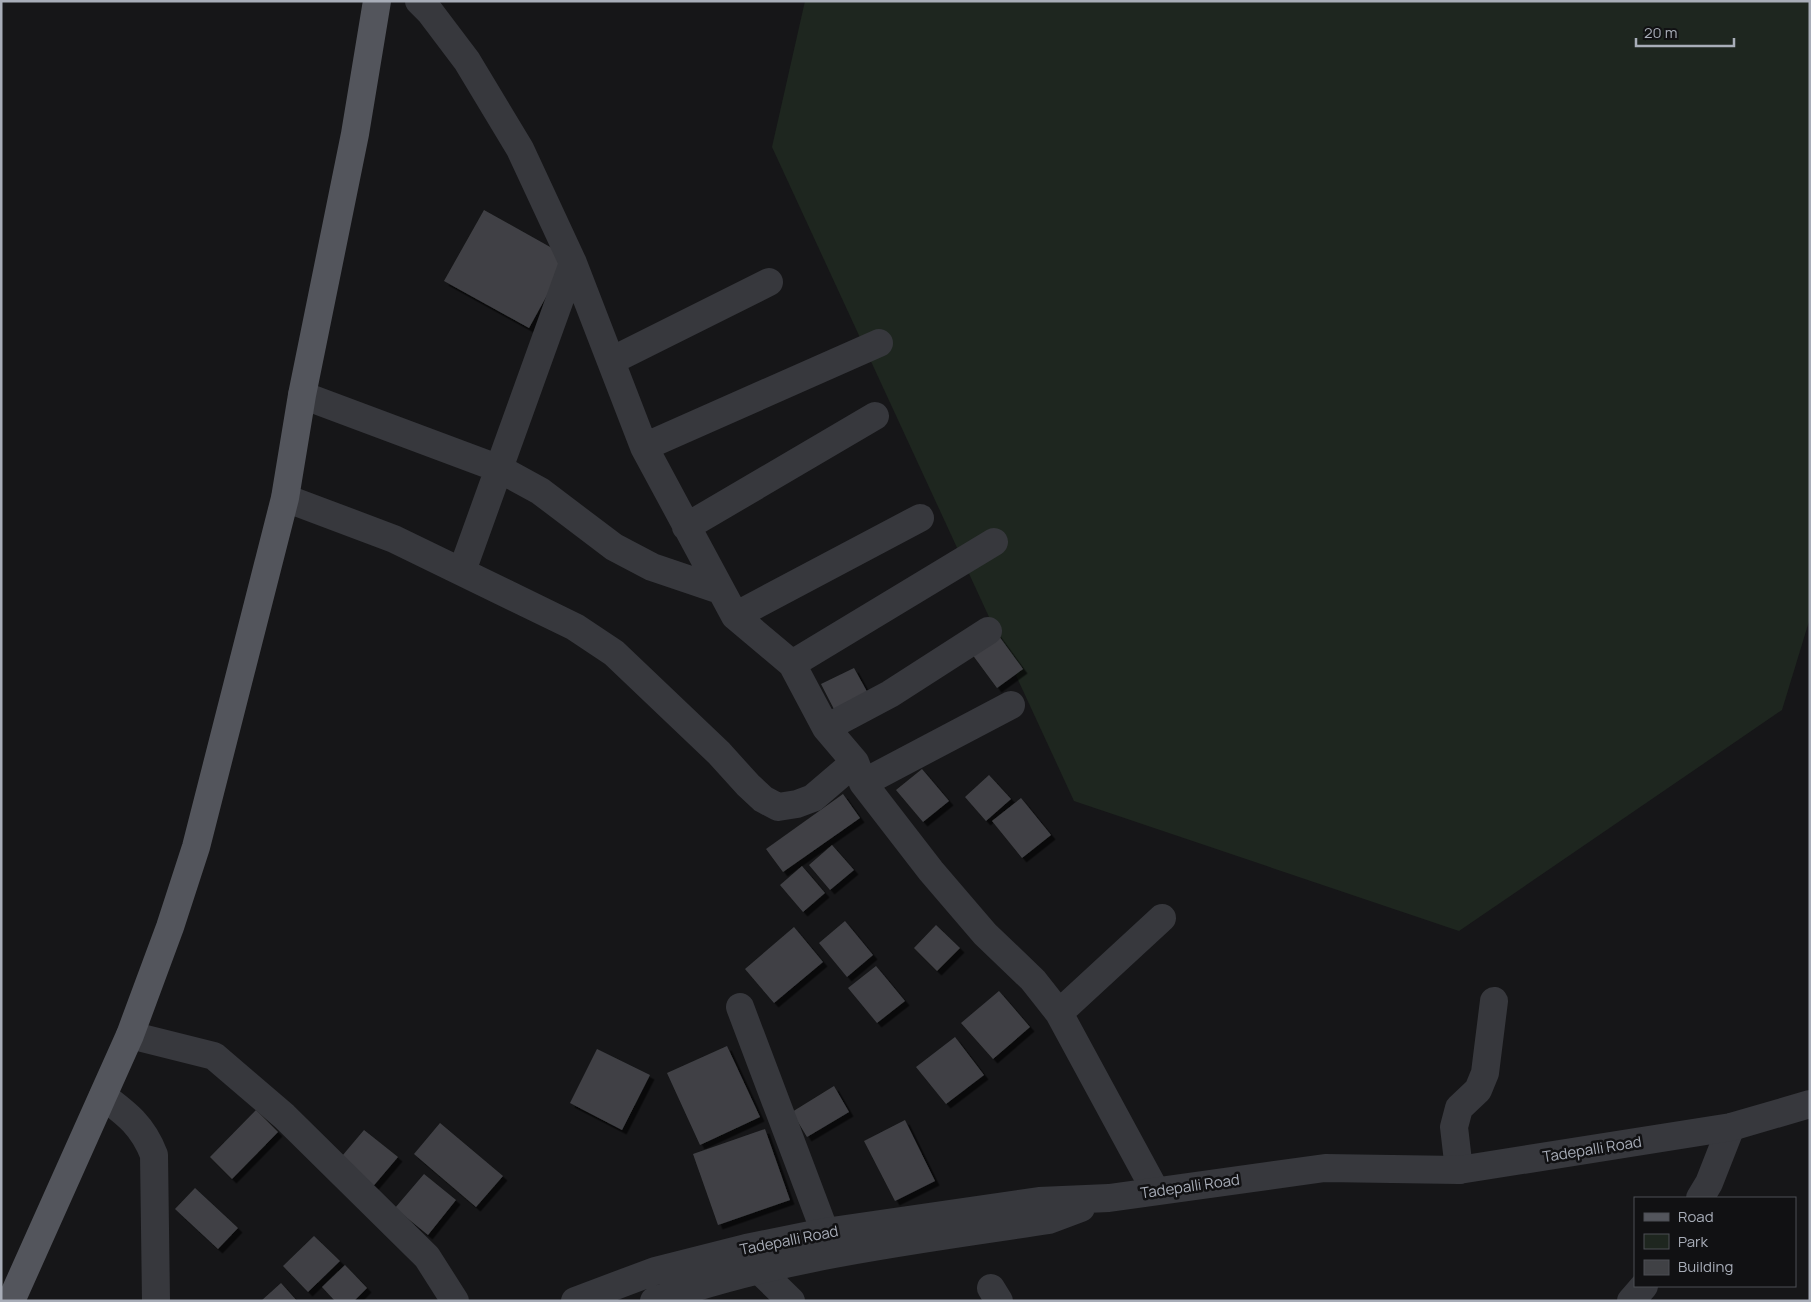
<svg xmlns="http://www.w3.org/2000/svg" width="1811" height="1302" font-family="Manrope,sans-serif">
	<defs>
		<filter id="shadow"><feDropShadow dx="4.5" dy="4.5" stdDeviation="0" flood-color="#0009"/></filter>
	</defs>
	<rect width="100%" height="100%" fill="#161618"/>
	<!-- green -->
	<path fill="#1e261f" d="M805,1h1005v617l-28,92 -323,221 -385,-130 -302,-654z"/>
	<!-- building -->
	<path fill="#404145" filter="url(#shadow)" d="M484,210l84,47 -39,71 -85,-47z
		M996,632l27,37 -26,19 -28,-38z
		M854,668l16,29 -33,18 -16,-31z
		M922,769l27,32 -26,21 -27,-32z
		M989,775l22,24 -25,22 -21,-24z
		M843,794l17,24 -77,54 -17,-23z
		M1021,798l30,37 -29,23 -30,-37z
		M832,845l22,25 -24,20 -21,-25z
		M802,866l23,27 -22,19 -23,-27z
		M845,921l28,34 -26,22 -28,-34z
		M936,925l24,23 -23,23 -23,-23z
		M794,927l29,35 -49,41 -29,-34z
		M876,966l29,35 -28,22 -29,-35z
		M999,991l31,36 -37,32 -32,-36z
		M955,1037l29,38 -38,29 -30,-37z
		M727,1046l33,71 -60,28 -33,-72z
		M597,1049l53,26 -28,55 -52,-27z
		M834,1086l15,26 -42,25 -15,-25z
		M256,1110l22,22 -46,47 -22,-22z
		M905,1120l30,61 -40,20 -31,-60z
		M440,1123l63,53 -27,31 -62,-53z
		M765,1129l25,71 -72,25 -25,-71z
		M364,1130l34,27 -28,33 -33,-28z
		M424,1174l32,26 -28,35 -33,-27z
		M195,1188l43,40 -20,21 -43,-40z
		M314,1236l26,25 -32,31 -25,-26z
		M345,1265l22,23 -13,13h-19l-13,-14z
		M281,1283l16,18h-36z"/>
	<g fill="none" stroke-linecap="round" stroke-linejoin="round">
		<!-- minor -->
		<path stroke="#37383d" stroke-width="28" d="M419,1l11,11 37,49 53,88 53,114 71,184 91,169 57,48 34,64 29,34 8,21 68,88 54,63 48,46 26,33 96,177
			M611,361l158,-79
			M302,395l198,74 40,22 74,56 38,20 68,23
			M644,447l235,-104
			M285,498l109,41 181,88 39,26 105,100 29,32 15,14 15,8 19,-3 16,-6 42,-36
			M686,527l189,-111
			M462,571l111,-308
			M735,616l185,-98
			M792,664l202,-122
			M826,728l64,-34 98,-63
			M863,783l148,-78
			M740,1007l85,225
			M1059,1013l103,-95
			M130,1035l84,21 70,60 143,141 28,44
			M103,1096c24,18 40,30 51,59l2,146
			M1459,1170l-5,-43 5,-19 19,-18 7,-17 9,-72
			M1700,1198l9,-15 22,-56
			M759,1270l32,31
			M991,1288l8,13
			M1631,1301l13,-15"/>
		<!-- tertiary -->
		<path stroke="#37383d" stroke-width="28" d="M575,1301l80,-30 91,-23 79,-16 214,-31 70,-3 216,-30 134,2 272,-43 79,-23
			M654,1301c127,-45 262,-61 395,-81l32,-12"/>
		<!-- primary -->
		<path stroke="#53555c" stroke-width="28" d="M11,1301l119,-266 40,-108 26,-80 89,-349 17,-103 53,-261 22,-133"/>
	</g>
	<g text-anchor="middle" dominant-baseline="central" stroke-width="5" stroke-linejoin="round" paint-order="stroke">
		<!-- street labels -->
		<g font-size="15" fill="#a8adb8" stroke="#111113">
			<text transform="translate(1592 1149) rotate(-9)">Tadepalli Road</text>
			<text transform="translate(1190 1186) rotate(-8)">Tadepalli Road</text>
			<text transform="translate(789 1240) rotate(-11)">Tadepalli Road</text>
		</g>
	</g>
	<!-- border -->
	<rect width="1811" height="1302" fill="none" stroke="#a8adb8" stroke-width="5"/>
	<!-- legend -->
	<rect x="1634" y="1197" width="162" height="90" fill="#111113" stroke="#4d4f55"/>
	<rect x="1644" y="1213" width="25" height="8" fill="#53555c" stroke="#4d4f55"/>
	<text x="1678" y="1222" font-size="15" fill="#a8adb8">Road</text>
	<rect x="1644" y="1234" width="25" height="15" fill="#1e261f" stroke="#4d4f55"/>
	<text x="1678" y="1247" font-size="15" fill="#a8adb8">Park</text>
	<rect x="1644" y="1260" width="25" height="15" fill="#404145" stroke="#4d4f55"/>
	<text x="1678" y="1272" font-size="15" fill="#a8adb8">Building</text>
	<!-- scale -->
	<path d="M1636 38v8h98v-8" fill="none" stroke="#a8adb8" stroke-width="2.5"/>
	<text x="1644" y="38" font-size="15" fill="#a8adb8" stroke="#111113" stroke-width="4" paint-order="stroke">20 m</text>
</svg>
